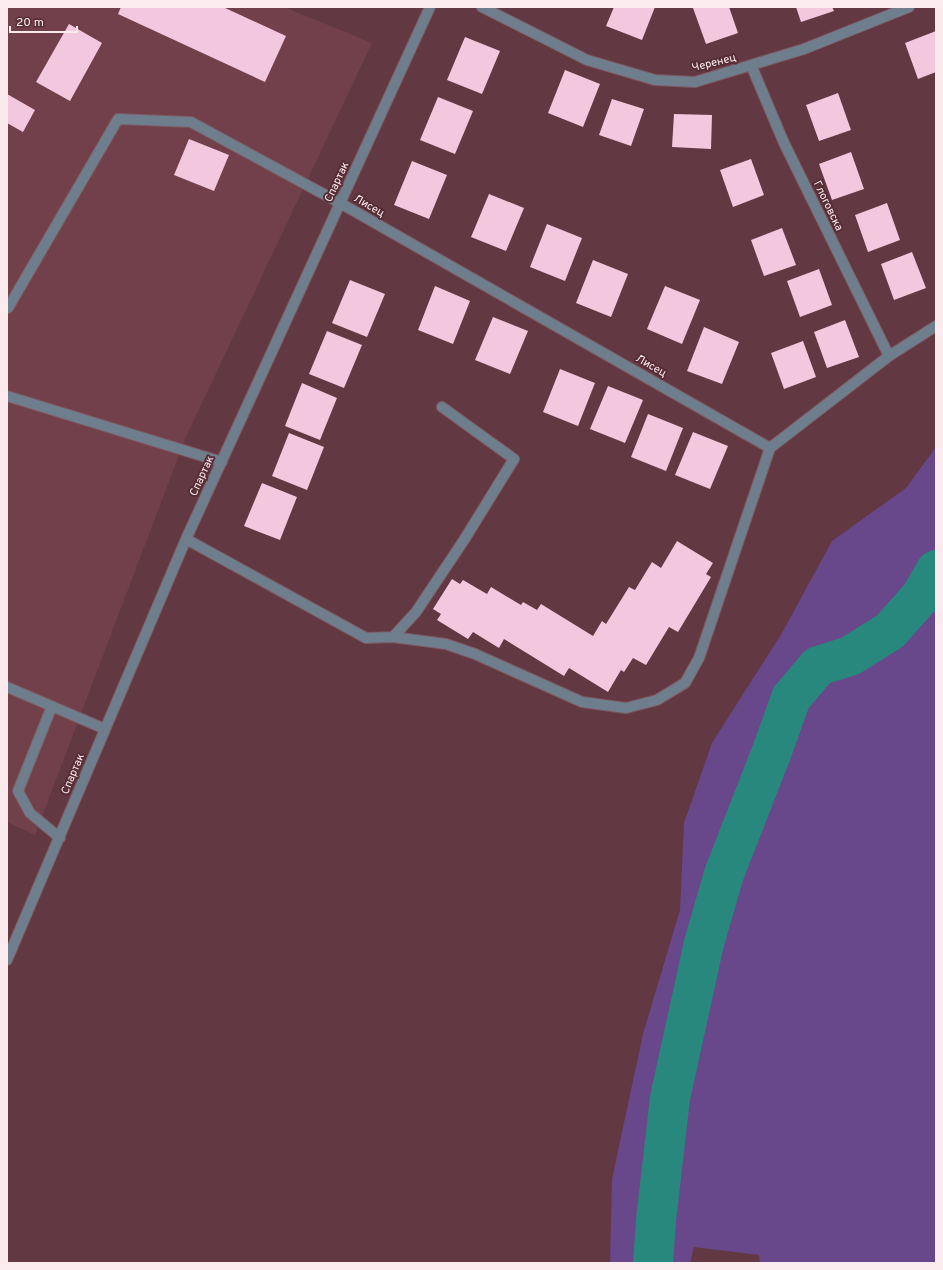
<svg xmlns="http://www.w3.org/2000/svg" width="943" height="1270" font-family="Overpass,sans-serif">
	<rect width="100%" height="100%" fill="#623842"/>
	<!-- built -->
	<path fill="#71404b" d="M7,7h277l88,36 -187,396 -150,396 -28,-13z"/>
	<!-- green -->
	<path fill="#69478b" d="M936,447v816h-176l-1,-8 -65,-8 -4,16h-80l2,-84 31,-145 37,-124 4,-87 28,-80 70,-110 50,-92 74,-53z"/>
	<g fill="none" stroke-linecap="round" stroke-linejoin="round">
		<!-- river -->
		<path stroke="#29887e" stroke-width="40" d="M653,1263l3,-43 14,-122 34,-155 20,-69 48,-123 19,-53 27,-32 32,-10 40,-25 31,-35 15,-26"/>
	</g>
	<!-- building -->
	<path fill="#f3c7de" d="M121,7h102l63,29 -21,46 -147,-68z
		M614,7h41l-13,33 -36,-14z
		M695,7h34l9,26 -32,11 -13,-36z
		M796,7h36l2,4 -33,11z
		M69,24l33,19 -32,58 -34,-19z
		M936,31v41l-18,7 -13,-36z
		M465,37l35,14 -18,43 -35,-14z
		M565,70l35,14 -17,43 -35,-14z
		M838,93l13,37 -32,11 -13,-36z
		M7,94l28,16 -12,22 -16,-9z
		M438,97l35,14 -18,43 -35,-14z
		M612,99l32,10 -13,37 -32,-11z
		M674,114l38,1 -1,34 -39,-2z
		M189,139l40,16 -15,36 -40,-16z
		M851,152l13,37 -32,11 -13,-36z
		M751,159l13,36 -31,12 -13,-37z
		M412,161l35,14 -18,44 -35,-14z
		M489,194l35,14 -18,43 -35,-14z
		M887,203l13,37 -32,12 -13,-37z
		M547,224l35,14 -17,43 -35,-14z
		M782,228l14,37 -32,11 -13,-36z
		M912,252l14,36 -32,12 -13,-36z
		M593,260l35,14 -17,43 -35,-14z
		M819,269l13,36 -32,12 -13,-36z
		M350,280l35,14 -18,43 -35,-14z
		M435,286l35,15 -17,43 -35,-14z
		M665,286l35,14 -18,44 -35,-15z
		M493,317l35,14 -18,43 -35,-14z
		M845,320l14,37 -32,11 -13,-36z
		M704,327l35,15 -17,42 -35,-13z
		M327,331l35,14 -18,43 -35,-14z
		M803,341l13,36 -32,12 -13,-36z
		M560,369l35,14 -17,43 -35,-14z
		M302,383l35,15 -17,42 -35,-14z
		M608,386l35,14 -18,43 -35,-14z
		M648,414l35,14 -17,43 -35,-14z
		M693,432l35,14 -18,43 -35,-14z
		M289,433l35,14 -17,43 -35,-14z
		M262,483l35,14 -17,43 -36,-14z
		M677,541l36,22 -7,11 5,3 -33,55 -9,-5 -23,38 -13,-7 -9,14 -3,-2 -13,22 -39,-24 -5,8 -60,-37 -5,9 -26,-16 -5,7 -31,-19 4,-6 -8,-5 19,-30 8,5 3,-4 24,14 4,-7 30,18 2,-3 14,8 4,-6 52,32 9,-15 4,3 23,-37 6,3 17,-28 9,6z"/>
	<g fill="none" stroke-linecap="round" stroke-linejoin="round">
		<!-- minor casing -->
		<g stroke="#7e5861" stroke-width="12">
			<path id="minor" d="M482,7l105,53 68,20 40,2 109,-33 105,-42
				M751,65l33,78 105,213
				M8,308l110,-189 73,3 149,81 430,245 119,-92 47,-30
				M7,396l215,66
				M186,539l180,99 27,-1 53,7 29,10 107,48 44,6 31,-8 28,-17 14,-25 71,-210
				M393,637l23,-25 48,-72 50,-81 -72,-52
				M7,687l98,42
				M52,706l-34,85 12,22 30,25
				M7,960l179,-421 244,-532"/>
		</g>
		<!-- minor -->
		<use href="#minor" stroke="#6f7e8c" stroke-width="10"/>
	</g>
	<g text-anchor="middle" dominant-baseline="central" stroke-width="4" stroke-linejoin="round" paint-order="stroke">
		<!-- street labels -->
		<g font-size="11" fill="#fcebee" stroke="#572d37">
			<text transform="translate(714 63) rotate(-14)">Черенец</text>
			<text transform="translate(337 182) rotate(-65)">Спартак</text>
			<text transform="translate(369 206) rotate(30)">Лисец</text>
			<text transform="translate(828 206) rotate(64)">Глоговска</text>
			<text transform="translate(651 366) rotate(30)">Лисец</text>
			<text transform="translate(202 476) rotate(-65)">Спартак</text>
			<text transform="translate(73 774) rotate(-67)">Спартак</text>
		</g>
	</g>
	<!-- border -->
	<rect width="943" height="1270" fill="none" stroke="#fcebee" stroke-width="16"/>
	<!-- scale -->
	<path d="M10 26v6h67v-6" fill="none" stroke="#fcebee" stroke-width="2"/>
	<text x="16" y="26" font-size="12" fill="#fcebee" stroke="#572d37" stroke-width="3" paint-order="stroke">20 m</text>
</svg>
